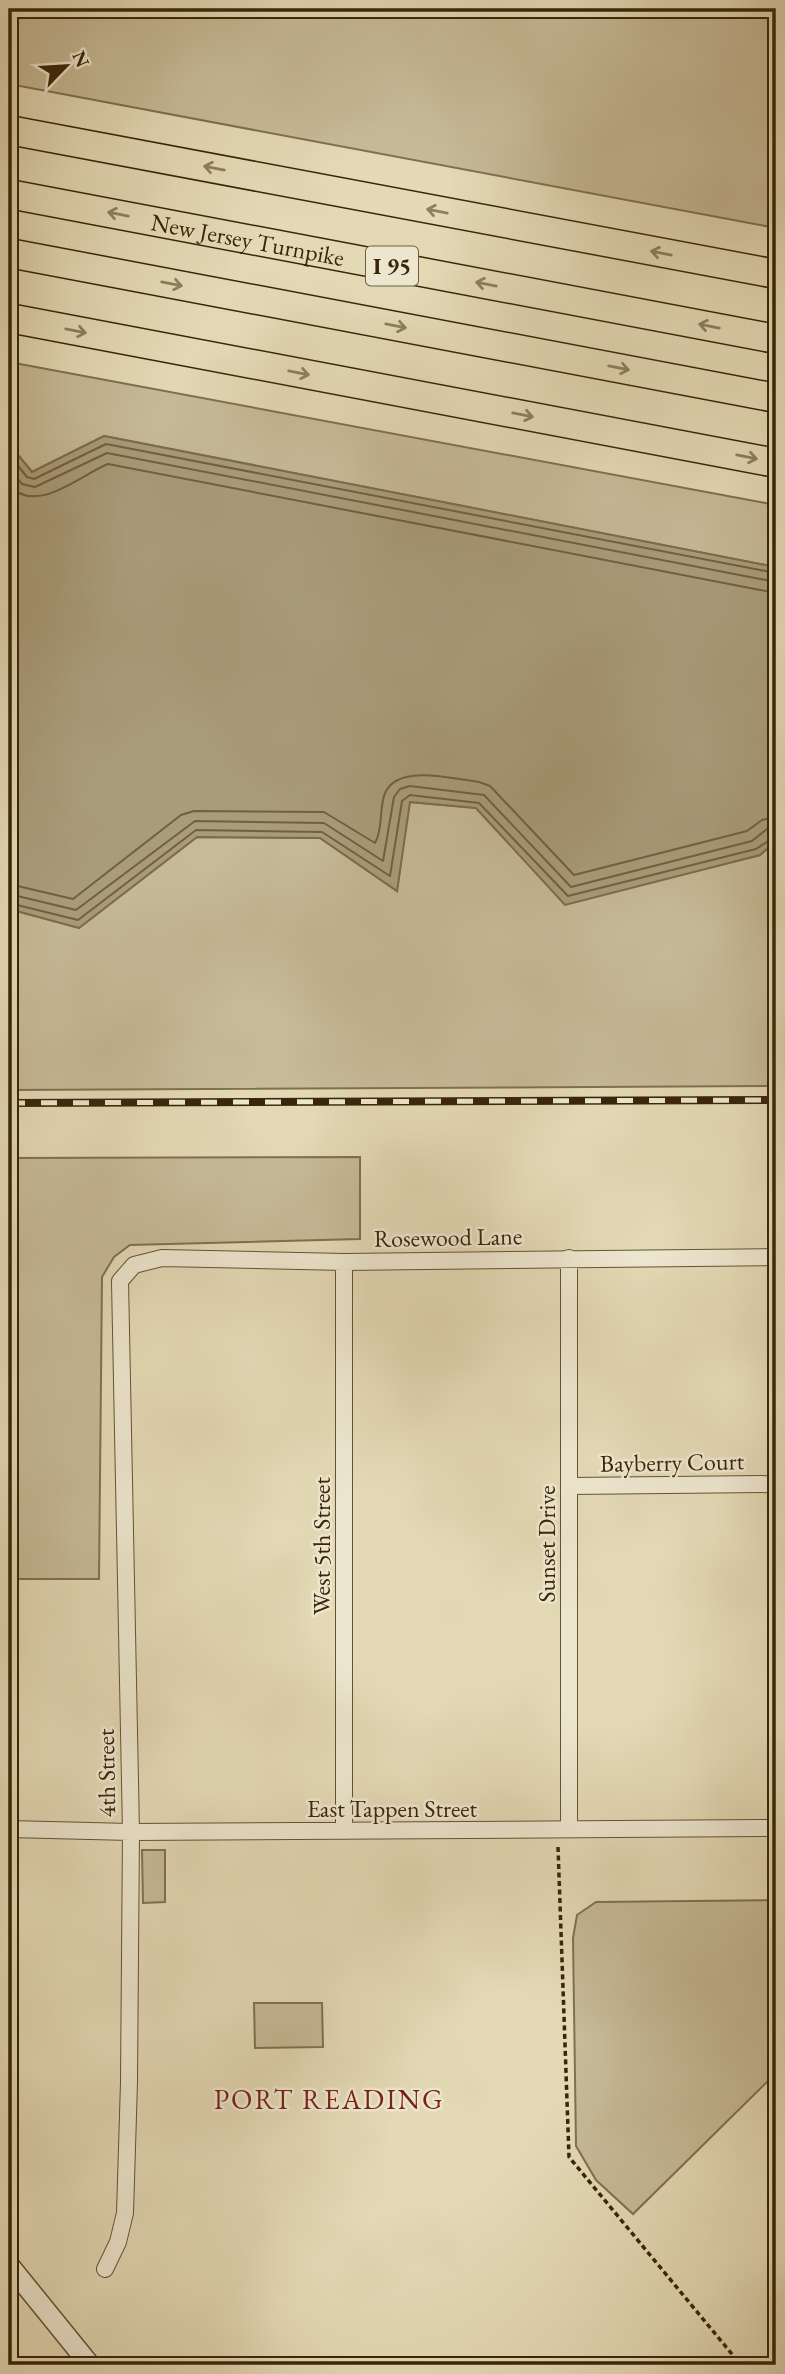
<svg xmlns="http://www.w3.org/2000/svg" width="785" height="2374" font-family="'EB Garamond',serif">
	<rect width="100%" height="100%" fill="#e3d9b5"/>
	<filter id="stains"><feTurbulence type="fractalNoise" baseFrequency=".00286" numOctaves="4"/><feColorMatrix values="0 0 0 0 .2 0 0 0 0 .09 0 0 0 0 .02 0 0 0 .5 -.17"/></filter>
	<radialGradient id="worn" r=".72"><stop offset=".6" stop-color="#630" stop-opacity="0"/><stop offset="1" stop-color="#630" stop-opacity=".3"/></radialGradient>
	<!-- green -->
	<path fill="#c6ba97" stroke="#80704f" stroke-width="2" d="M9,9h767v219l-767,-144z
		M9,362l767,143v62l-672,-131 -72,36 -23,-28z
		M409,802l67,6 89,96 195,-49 16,-14v245l-767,4v-181l70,19 118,-91 123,1 77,53z
		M360,1157v82l-230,6 -16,12 -12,20 -3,302h-90v-421z
		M142,1850h23v52l-22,1z
		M776,1900v173l-143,141 -37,-34 -20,-34 -3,-208 4,-23 19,-13z
		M254,2003h68l1,44 -68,1z"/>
	<!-- water -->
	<path fill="#a99c7a" stroke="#7c6c4c" stroke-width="2" d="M104,436l672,131v274l-16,14 -195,50 -89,-97 -66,-6 -13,89 -77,-53 -123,-1 -118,91 -70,-19v-465l23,28z"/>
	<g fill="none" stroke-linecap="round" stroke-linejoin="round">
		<!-- shore -->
		<path stroke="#716040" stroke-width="2" d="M9,455l18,22 7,2 72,-35 670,129
			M9,469l13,15 13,3 72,-34 669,129
			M9,485c27,31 71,-10 99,-21l668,129
			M9,884l64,15 108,-84 13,-4 130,1 51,31c7,-11 5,-30 8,-43 7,-39 68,-21 96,-18l11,4 84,89 173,-44 15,-11 14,-3
			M9,894l67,16 119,-89 129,2 59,38 11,-64 6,-8 10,-3 74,9 87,92 181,-46 15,-12 9,-2
			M9,903l69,17 118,-90 126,2 68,44 12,-75 8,-6 69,8 89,93 188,-47 20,-13"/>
		<!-- minor casing -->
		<g stroke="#645232" stroke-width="18">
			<path id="minor" d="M344,1262v569
				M569,1486l207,-2
				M9,1829l122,3 645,-4
				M569,1829v-571
				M105,2269l13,-27 7,-29 4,-131 2,-250 -11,-551 14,-16 28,-7 182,4 432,-5"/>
		</g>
		<!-- tertiary casing -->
		<g stroke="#645232" stroke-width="22">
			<path id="tertiary" d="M9,2265l81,100"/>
		</g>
		<!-- motorway casing -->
		<g stroke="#392507" stroke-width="31">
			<g id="motorway">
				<path d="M9,130l767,144"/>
				<path id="s1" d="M9,194l767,145"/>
				<path d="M9,253l767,145"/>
				<path d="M9,318l767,145"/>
			</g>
		</g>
		<!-- path -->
		<path stroke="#392507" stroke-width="3.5" stroke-dasharray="5 3.5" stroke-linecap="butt" d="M558,1847l11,310 172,208"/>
		<!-- minor -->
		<use href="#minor" stroke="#ede6cf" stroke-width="16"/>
		<!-- tertiary -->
		<use href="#tertiary" stroke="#ede6cf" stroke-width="19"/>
		<!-- motorway -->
		<use href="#motorway" stroke="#e3d9b5" stroke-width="28"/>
		<!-- rail casing -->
		<g stroke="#392507" stroke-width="8">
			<path id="rail" d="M9,1103l767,-3"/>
		</g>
		<!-- rail -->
		<use href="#rail" stroke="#ede6cf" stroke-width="5" stroke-dasharray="16" stroke-linecap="butt"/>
	</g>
	<!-- one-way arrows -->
	<defs><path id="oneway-shaft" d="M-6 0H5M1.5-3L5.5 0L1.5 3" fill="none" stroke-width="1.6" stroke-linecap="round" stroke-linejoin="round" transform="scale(1.75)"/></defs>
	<g stroke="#8e7f5e">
		<use href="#oneway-shaft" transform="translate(214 168) rotate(-169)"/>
		<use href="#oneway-shaft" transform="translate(437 211) rotate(-169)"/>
		<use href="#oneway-shaft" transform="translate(118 214) rotate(-169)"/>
		<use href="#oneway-shaft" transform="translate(661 253) rotate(-169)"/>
		<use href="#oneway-shaft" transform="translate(172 284) rotate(11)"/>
		<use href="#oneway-shaft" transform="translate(486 284) rotate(-169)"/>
		<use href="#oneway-shaft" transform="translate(396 326) rotate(11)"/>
		<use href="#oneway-shaft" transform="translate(709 326) rotate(-169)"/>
		<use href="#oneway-shaft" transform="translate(76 331) rotate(11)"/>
		<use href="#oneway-shaft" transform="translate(619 368) rotate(11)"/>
		<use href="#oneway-shaft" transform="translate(299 373) rotate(11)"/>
		<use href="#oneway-shaft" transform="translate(523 415) rotate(11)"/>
		<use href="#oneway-shaft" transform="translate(747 457) rotate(11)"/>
	</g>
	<g text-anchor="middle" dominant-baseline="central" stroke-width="5" stroke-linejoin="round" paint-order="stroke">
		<!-- shield labels -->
		<rect fill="#ede6cf" stroke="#6f5f43" stroke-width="2" x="366" y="246.5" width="52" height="39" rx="5"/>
		<g font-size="23" font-weight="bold" fill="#392507">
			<text x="392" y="266">I 95</text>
		</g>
		<!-- street labels -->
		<g font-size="24" fill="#392507" stroke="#ede6cf">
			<text stroke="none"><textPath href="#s1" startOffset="243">New Jersey Turnpike</textPath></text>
			<text transform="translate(448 1237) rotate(-1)">Rosewood Lane</text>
			<text transform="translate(672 1462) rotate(-1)">Bayberry Court</text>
			<text transform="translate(546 1544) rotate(-90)">Sunset Drive</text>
			<text transform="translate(321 1546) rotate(-90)">West 5th Street</text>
			<text transform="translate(106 1773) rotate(-91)">4th Street</text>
			<text x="392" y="1808">East Tappen Street</text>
		</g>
		<!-- quarter labels -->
		<g font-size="28" letter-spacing="2" fill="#7a1f14" stroke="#ede6cf">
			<text x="329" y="2099">PORT READING</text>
		</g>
	</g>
	<!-- margin -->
	<rect width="785" height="2374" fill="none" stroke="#e3d9b5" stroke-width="35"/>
	<rect x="10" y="10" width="764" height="2353" fill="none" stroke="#392507" stroke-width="3.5"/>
	<rect x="18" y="18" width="750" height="2339" fill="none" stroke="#392507" stroke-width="2"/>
	<!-- north arrow -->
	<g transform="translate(66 66) rotate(65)" stroke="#ede6cf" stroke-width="5" paint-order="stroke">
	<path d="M0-5L12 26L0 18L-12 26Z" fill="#392507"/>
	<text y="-10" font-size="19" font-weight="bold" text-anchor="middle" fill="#392507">N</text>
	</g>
	<rect width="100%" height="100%" filter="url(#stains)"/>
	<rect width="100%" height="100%" fill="url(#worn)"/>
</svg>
